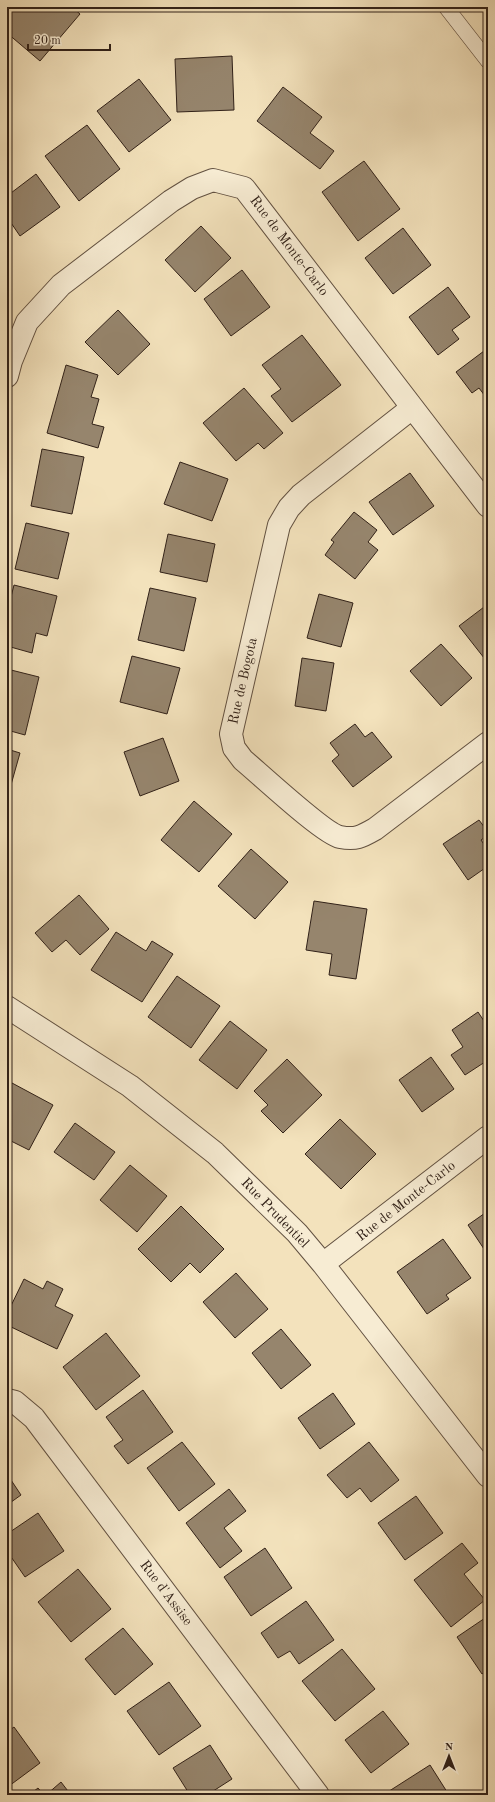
<svg xmlns="http://www.w3.org/2000/svg" width="495" height="1802" font-family="'Old Standard TT',serif">
	<rect width="100%" height="100%" fill="#f3e2bc"/>
	<filter id="stains"><feTurbulence type="fractalNoise" baseFrequency=".005" numOctaves="4"/><feColorMatrix values="0 0 0 0 .2 0 0 0 0 .09 0 0 0 0 .02 0 0 0 .5 -.17"/></filter>
	<radialGradient id="worn" r=".72"><stop offset=".6" stop-color="#630" stop-opacity="0"/><stop offset="1" stop-color="#630" stop-opacity=".3"/></radialGradient>
	<!-- building -->
	<path fill="#96856d" stroke="#312118" d="M10,7h62l8,7 -40,47 -33,-28v-22z
		M232,56l2,54 -57,2 -2,-53z
		M139,79l32,41 -42,32 -32,-41z
		M283,87l39,30 -12,16 24,18 -14,18 -63,-48z
		M87,125l33,44 -41,32 -34,-45z
		M364,161l36,48 -42,32 -36,-49z
		M36,174l24,33 -40,29 -13,-19v-21z
		M201,226l30,32 -36,34 -30,-32z
		M403,228l28,37 -38,29 -28,-36z
		M242,270l28,37 -39,29 -27,-37z
		M448,287l22,30 -18,13 7,9 -21,16 -29,-38z
		M118,310l32,34 -32,31 -33,-33z
		M302,335l39,50 -49,37 -21,-26 10,-7 -19,-24z
		M488,348v52l-9,-12 -7,5 -16,-21z
		M66,365l32,10 -7,22 8,2 -7,25 12,3 -6,21 -51,-15z
		M244,388l39,45 -19,16 -6,-6 -22,18 -33,-38z
		M42,449l42,8 -12,57 -41,-8z
		M180,462l48,17 -16,42 -48,-17z
		M410,473l24,33 -41,29 -24,-33z
		M354,512l23,18 -9,12 10,8 -23,29 -30,-24 9,-13 -3,-2z
		M26,523l43,10 -11,46 -43,-10z
		M168,534l47,10 -8,38 -47,-10z
		M14,585l43,11 -10,40 -11,-3 -4,20 -25,-7v-33z
		M150,588l46,10 -12,53 -46,-11z
		M319,594l34,9 -12,44 -34,-9z
		M488,604v59l-29,-37z
		M441,644l31,34 -31,28 -31,-35z
		M132,656l48,12 -13,46 -47,-12z
		M302,658l32,5 -8,48 -31,-5z
		M7,669l32,8 -14,58 -18,-5z
		M355,724l10,13 7,-5 20,25 -39,30 -21,-26 7,-6 -9,-12z
		M163,738l16,43 -39,15 -16,-44z
		M7,749l13,4 -13,46z
		M194,801l38,33 -33,38 -38,-32z
		M479,820l9,12v3l-7,5 7,10v16l-20,14 -25,-36z
		M251,849l37,33 -33,37 -37,-33z
		M79,895l30,34 -29,26 -14,-15 -14,12 -17,-19z
		M314,901l53,8 -11,70 -27,-4 3,-21 -26,-4z
		M116,932l30,19 6,-10 21,13 -31,48 -51,-32z
		M177,976l43,30 -29,42 -43,-31z
		M478,1012l10,15v33l-23,15 -14,-20 12,-8 -11,-17z
		M230,1021l37,29 -30,39 -38,-29z
		M431,1057l23,32 -32,23 -23,-32z
		M287,1059l35,36 -39,38 -22,-22 7,-6 -14,-14z
		M12,1083l41,22 -24,45 -22,-11v-47z
		M340,1119l36,35 -35,35 -36,-35z
		M75,1123l40,29 -21,28 -40,-28z
		M130,1165l37,31 -30,36 -37,-32z
		M181,1206l43,43 -24,24 -10,-10 -19,19 -33,-33z
		M488,1211v44l-20,-30z
		M443,1239l28,39 -25,17 3,4 -22,15 -30,-42z
		M236,1273l32,36 -33,29 -32,-36z
		M24,1279l19,10 4,-8 16,8 -8,17 18,9 -16,34 -50,-24v-11z
		M281,1329l30,36 -30,24 -29,-36z
		M106,1333l34,43 -44,34 -33,-43z
		M143,1390l30,42 -45,32 -14,-18 9,-6 -17,-23z
		M333,1393l22,31 -35,25 -22,-31z
		M182,1442l33,42 -36,27 -32,-43z
		M369,1442l30,38 -28,22 -11,-14 -13,10 -20,-23z
		M7,1474l14,21 -14,10z
		M229,1489l17,22 -22,17 18,23 -22,17 -34,-45z
		M416,1496l27,37 -38,27 -27,-37z
		M38,1513l26,38 -39,26 -18,-26v-17z
		M462,1543l16,20 -14,11 21,26 -34,27 -37,-47z
		M265,1548l27,40 -41,28 -27,-39z
		M78,1569l33,40 -40,33 -33,-40z
		M306,1601l28,39 -35,24 -9,-13 -12,7 -17,-25z
		M488,1616v54l-6,4 -25,-37z
		M123,1628l30,36 -38,31 -30,-36z
		M342,1649l33,40 -40,32 -33,-40z
		M169,1682l32,44 -42,29 -32,-44z
		M383,1711l26,33 -38,29 -26,-33z
		M14,1727l26,36 -31,23 -2,-2v-52z
		M210,1745l22,34 -25,16h-17l-17,-27z
		M430,1765l19,30h-66z
		M61,1782l10,13h-25z
		M38,1788l6,7h-15z"/>
	<g fill="none" stroke-linecap="round" stroke-linejoin="round">
		<!-- service casing -->
		<g stroke="#625141" stroke-width="16">
			<path id="service" d="M446,7l42,54"/>
		</g>
		<!-- minor casing -->
		<g stroke="#625141" stroke-width="24">
			<path id="minor" d="M7,376l4,-15 16,-39 34,-37 110,-84 21,-13 21,-8 31,8 244,318
				M412,408l-111,87 -12,13 -10,17 -48,209 3,14 9,12c17,14 81,74 97,77 16,3 21,0 35,-8l113,-86
				M7,1007l123,79 85,67 82,80 26,31 165,212
				M323,1264l165,-127
				M7,1400l8,2 19,16 284,377"/>
		</g>
		<!-- service -->
		<use href="#service" stroke="#f7ecd3" stroke-width="15"/>
		<!-- minor -->
		<use href="#minor" stroke="#f7ecd3" stroke-width="22"/>
	</g>
	<g text-anchor="middle" dominant-baseline="central" stroke-width="3" stroke-linejoin="round" paint-order="stroke">
		<!-- street labels -->
		<g font-size="14" fill="#312118" stroke="#f7ecd3">
			<text transform="translate(289 246) rotate(53)">Rue de Monte-Carlo</text>
			<text transform="translate(243 681) rotate(-77)">Rue de Bogota</text>
			<text transform="translate(406 1201) rotate(-38)">Rue de Monte-Carlo</text>
			<text transform="translate(275 1213) rotate(46)">Rue Prudentiel</text>
			<text transform="translate(166 1593) rotate(53)">Rue d'Assise</text>
		</g>
	</g>
	<!-- margin -->
	<rect width="495" height="1802" fill="none" stroke="#f3e2bc" stroke-width="24"/>
	<rect x="8" y="8" width="479" height="1786" fill="none" stroke="#312118" stroke-width="2"/>
	<rect x="12" y="12" width="471" height="1778" fill="none" stroke="#312118"/>
	<!-- north arrow -->
	<g transform="translate(449 1756)" stroke="#f7ecd3" stroke-width="3" paint-order="stroke">
	<path d="M0-3L7 15L0 10L-7 15Z" fill="#312118"/>
	<text y="-6" font-size="11" font-weight="bold" text-anchor="middle" fill="#312118">N</text>
	</g>
	<!-- scale -->
	<path d="M28 44v6h82v-6" fill="none" stroke="#312118" stroke-width="2"/>
	<text x="34" y="44" font-size="12" fill="#312118" stroke="#f7ecd3" stroke-width="3" paint-order="stroke">20 m</text>
	<rect width="100%" height="100%" filter="url(#stains)"/>
	<rect width="100%" height="100%" fill="url(#worn)"/>
</svg>
